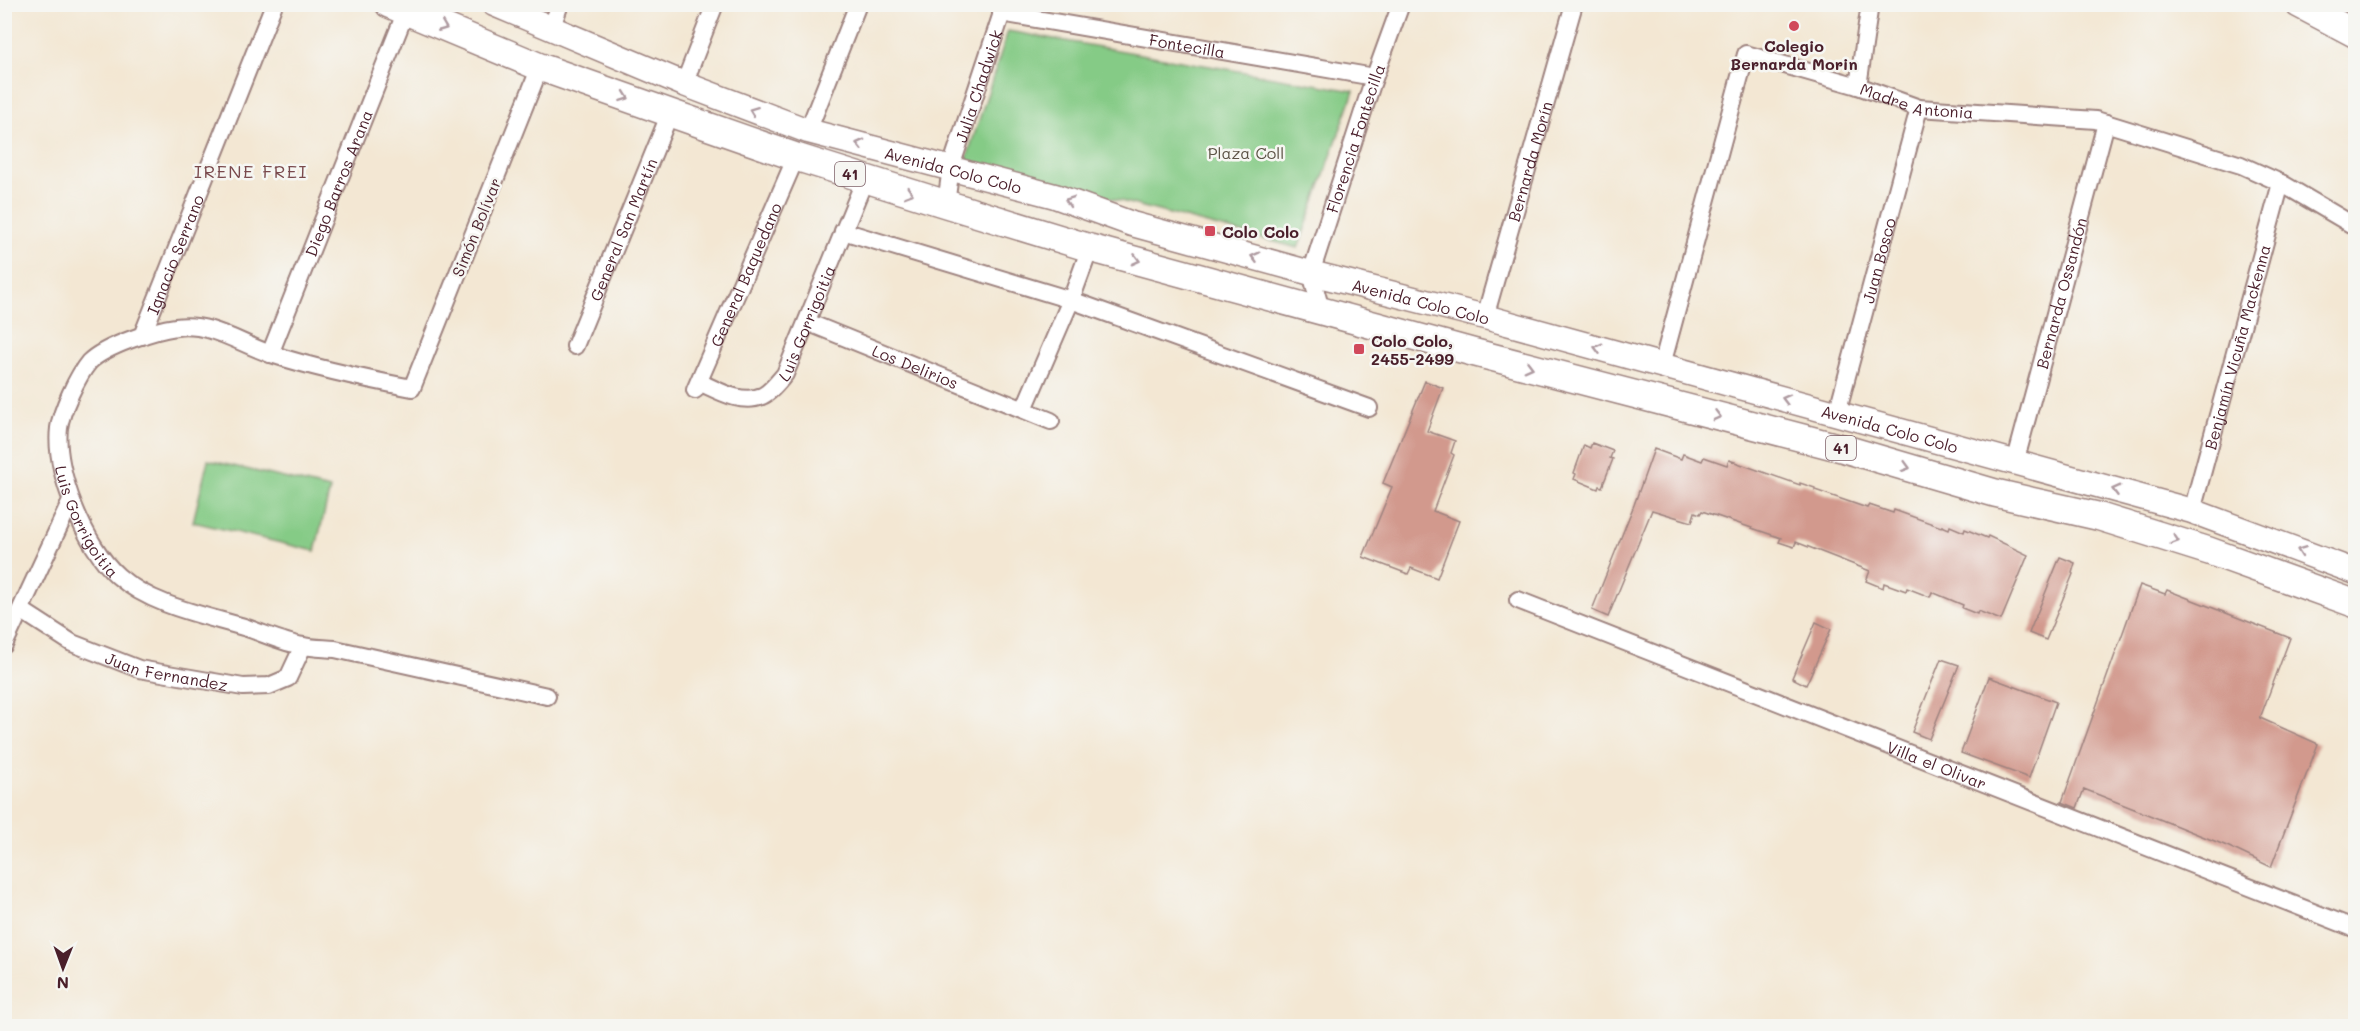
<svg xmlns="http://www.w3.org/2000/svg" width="2360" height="1031" font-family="Mali,sans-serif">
	<rect width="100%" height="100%" fill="#f6f6f2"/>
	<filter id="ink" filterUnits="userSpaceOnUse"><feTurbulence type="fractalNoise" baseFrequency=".0167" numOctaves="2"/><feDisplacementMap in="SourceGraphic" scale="12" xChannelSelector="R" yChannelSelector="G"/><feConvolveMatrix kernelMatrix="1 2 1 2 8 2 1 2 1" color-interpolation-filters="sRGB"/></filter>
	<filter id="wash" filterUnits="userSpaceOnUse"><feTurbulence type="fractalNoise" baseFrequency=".008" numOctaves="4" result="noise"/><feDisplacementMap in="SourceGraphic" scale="24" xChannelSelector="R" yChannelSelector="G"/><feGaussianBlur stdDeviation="1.35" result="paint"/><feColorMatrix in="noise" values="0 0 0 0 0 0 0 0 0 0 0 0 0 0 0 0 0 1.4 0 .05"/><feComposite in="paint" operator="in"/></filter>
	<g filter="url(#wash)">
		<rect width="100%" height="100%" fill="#f3e7d3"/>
		<!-- green -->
		<path fill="#85cb86" stroke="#687558" stroke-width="1.5" d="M1008,31l346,60 -56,157 -332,-88z
			M208,460l122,29 -15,62 -122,-29z"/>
		<g id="blocks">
			<!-- building -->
			<path fill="#d2998d" d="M1425,381l18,7 -16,43 28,10 -4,12 3,2 -21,56 26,10 -22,57 -26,-10 -3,6 -45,-17 29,-70 -9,-4z
				M1592,443l21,8 -3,7 3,1 -11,28 -3,-1 -1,3 -24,-10 2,-5 -2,-1 10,-28 6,3z
				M1654,449l27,10 2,-5 19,7 2,-4 23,8 2,-5 71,25v-2l15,5v2l52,18 2,-3 24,8 1,-3 47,17 1,-1 7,3 1,-3 14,6 1,-3 22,9 1,-2 40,19 -27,65 -23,-9 -1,3 -15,-6 1,-3 -31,-13 -2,5 -23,-9 -1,3 -22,-8 -1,5 -17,-7 4,-10 -74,-29 -2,5 -15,-5 2,-4 -79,-27 -2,3 -5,-2 -3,10 -40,-12 -44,107 -16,-7 42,-105z
				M2060,557l15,6 -3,10 1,1 -27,66 -17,-7z
				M2140,585l25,9 2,-4 123,48 -30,80 58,26 -47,123 -44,-21 -143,-57 -7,19 -15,-6z
				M1816,622l15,7 -25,56 -14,-7z
				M1941,659l18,6 -30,74 -17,-7z
				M1989,677l67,25 -27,76 -68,-25z"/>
		</g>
	</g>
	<g filter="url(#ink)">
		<use href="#blocks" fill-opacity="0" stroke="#9e837f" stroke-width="1.5"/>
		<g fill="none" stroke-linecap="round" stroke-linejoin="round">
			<!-- street casing -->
			<g stroke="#9e837f" stroke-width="20">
				<g id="street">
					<path id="s1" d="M1001,13l373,64"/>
					<path d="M551,29l9,-25"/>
					<path id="s2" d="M540,67l-128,321c-47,-9 -95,-19 -141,-34 -31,-10 -60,-32 -95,-27 -22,3 -71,19 -87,35 -11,13 -28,49 -30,66 -5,43 26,119 59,148 34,30 86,39 129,52 18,6 37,15 56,18 10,2 21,2 32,3l212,47"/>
					<path d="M684,84l31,-80"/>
					<path d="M1858,86l12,-82"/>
					<path d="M808,131l50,-127"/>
					<path id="s3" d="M946,204l5,-37 54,-163"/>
					<path d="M843,231l228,69 298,108"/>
					<path id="s4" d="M1321,310l-10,-37 61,-189 29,-80"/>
					<path id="s5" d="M1485,317l89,-313"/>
					<path id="s6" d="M807,322l244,99"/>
					<path id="s7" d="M142,336l132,-332"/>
					<path id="s8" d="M575,346l95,-233"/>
					<path id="s9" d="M270,354l136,-343"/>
					<path id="s10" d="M1662,365l84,-311 112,32 61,22 177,12 145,45 40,18 75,44"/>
					<path id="s11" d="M699,382c18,8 42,23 63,14 8,-3 17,-15 23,-22l80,-195"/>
					<path id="s12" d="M695,390l101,-233"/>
					<path d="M1024,409l47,-109 19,-52"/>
					<path id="s13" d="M1837,413l82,-305"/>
					<path id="s14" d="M2015,463l91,-340"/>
					<path id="s15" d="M2192,511l89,-328"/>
					<path id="s16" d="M1518,600l838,329"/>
					<path id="s17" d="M21,610l51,33 67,26 104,18 26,-1 19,-8 15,-32"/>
					<path d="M4,645l67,-144"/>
				</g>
			</g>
			<!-- secondary casing -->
			<g stroke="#9e837f" stroke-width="27">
				<g id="secondary">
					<path id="s18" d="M494,4l190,80 124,47 247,65 77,28 179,49 174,44 707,194 164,61"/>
				</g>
			</g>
			<!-- primary casing -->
			<g stroke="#9e837f" stroke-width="30">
				<path id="primary" d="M389,4l151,63 130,46 126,44 150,47 144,44 382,104 373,97 150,44 102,23 112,35 147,53
					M2299,4l57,30"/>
			</g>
			<!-- street -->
			<use href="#street" stroke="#fff" stroke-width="16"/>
			<!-- secondary -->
			<use href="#secondary" stroke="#fff" stroke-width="24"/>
			<!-- primary -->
			<use href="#primary" stroke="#fff" stroke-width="27"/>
		</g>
		<!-- one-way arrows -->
		<defs><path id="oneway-chevron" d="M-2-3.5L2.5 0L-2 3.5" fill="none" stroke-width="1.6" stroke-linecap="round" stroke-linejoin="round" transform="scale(1.5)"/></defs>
		<g stroke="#ae9aa0">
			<use href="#oneway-chevron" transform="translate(443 27) rotate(22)"/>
			<use href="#oneway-chevron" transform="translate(625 97) rotate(20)"/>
			<use href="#oneway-chevron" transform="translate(753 111) rotate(-159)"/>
			<use href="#oneway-chevron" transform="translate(860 144) rotate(-166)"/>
			<use href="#oneway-chevron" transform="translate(909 193) rotate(17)"/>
			<use href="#oneway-chevron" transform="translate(1069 201) rotate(-160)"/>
			<use href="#oneway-chevron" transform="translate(1255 257) rotate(-165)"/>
			<use href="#oneway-chevron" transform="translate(1136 260) rotate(15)"/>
			<use href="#oneway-chevron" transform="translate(1598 348) rotate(-165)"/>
			<use href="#oneway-chevron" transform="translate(1529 367) rotate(15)"/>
			<use href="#oneway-chevron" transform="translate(1786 399) rotate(-165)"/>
			<use href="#oneway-chevron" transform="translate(1717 416) rotate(15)"/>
			<use href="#oneway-chevron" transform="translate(1906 467) rotate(16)"/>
			<use href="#oneway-chevron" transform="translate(2116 490) rotate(-165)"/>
			<use href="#oneway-chevron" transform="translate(2175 540) rotate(17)"/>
			<use href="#oneway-chevron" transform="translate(2301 551) rotate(-160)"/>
		</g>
	</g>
	<!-- markers -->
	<g fill="#d1495b" stroke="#f6f6f2" stroke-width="2">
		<circle cx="1794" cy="26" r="6"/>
		<rect x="1204" y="225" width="12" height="12" rx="3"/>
		<rect x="1353" y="343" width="12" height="12" rx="3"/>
	</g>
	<g text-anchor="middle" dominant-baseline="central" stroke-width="5" stroke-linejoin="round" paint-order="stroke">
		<!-- shield labels -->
		<g fill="#f6f6f2" stroke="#7e6067" stroke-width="1.5">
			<rect x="835" y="162" width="30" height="24" rx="4.5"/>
			<rect x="1826" y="436" width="30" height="24" rx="4.5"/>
		</g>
		<g font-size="15" font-weight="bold" fill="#4a1f2b">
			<text x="850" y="174">41</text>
			<text x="1841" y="448">41</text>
		</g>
		<!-- street labels -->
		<g font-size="16" fill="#4a1f2b" stroke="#f6f6f2">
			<text stroke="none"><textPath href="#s1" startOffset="189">Fontecilla</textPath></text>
			<text stroke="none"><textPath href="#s3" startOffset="123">Julia Chadwick</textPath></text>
			<text stroke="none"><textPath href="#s10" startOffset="500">Madre Antonia</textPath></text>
			<text stroke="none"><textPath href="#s4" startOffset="180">Florencia Fontecilla</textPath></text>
			<text stroke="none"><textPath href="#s5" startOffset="162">Bernarda Morín</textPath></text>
			<text stroke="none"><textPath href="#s18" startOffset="489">Avenida Colo Colo</textPath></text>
			<text stroke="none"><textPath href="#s9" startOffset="184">Diego Barros Arana</textPath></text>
			<text transform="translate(476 227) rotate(-68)">Simón Bolívar</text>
			<text stroke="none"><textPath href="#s8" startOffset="126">General San Martín</textPath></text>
			<text stroke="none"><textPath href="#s7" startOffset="88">Ignacio Serrano</textPath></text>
			<text stroke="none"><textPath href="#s13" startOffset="158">Juan Bosco</textPath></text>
			<text stroke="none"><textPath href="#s12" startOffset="126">General Baquedano</textPath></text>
			<text stroke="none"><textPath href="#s14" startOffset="176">Bernarda Ossandón</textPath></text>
			<text stroke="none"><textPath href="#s18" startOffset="975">Avenida Colo Colo</textPath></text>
			<text stroke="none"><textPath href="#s11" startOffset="154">Luis Gorrigoitia</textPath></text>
			<text stroke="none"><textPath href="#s15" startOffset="170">Benjamín Vicuña Mackenna</textPath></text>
			<text stroke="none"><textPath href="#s6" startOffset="117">Los Delirios</textPath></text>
			<text stroke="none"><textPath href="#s18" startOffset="1461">Avenida Colo Colo</textPath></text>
			<text stroke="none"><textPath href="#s2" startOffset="858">Luis Gorrigoitia</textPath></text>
			<text stroke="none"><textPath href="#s17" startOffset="160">Juan Fernandez</textPath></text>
			<text stroke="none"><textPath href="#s16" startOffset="450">Villa el Olivar</textPath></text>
		</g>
		<!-- poi labels -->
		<g font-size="16" font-weight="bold" fill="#4a1f2b" stroke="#f6f6f2" text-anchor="start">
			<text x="1794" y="45" text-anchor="middle">Colegio<tspan x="1794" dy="18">Bernarda Morin</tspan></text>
			<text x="1222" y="231">Colo Colo</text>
			<text x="1371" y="340">Colo Colo,<tspan x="1371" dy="18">2455-2499</tspan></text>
		</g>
		<!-- park labels -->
		<g font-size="16" fill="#5c5346" stroke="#f6f6f2">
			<text x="1246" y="152">Plaza Coll</text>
		</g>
		<!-- neighbourhood labels -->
		<g font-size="18" letter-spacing="1.5" fill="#7a4a4d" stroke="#f6f6f2">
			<text x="251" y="171">IRENE FREI</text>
		</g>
	</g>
	<!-- margin -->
	<rect width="2360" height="1031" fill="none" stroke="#f6f6f2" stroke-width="24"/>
	<!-- north arrow -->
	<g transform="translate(63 968) rotate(181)" stroke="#f6f6f2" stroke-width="4.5" paint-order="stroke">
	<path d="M0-4.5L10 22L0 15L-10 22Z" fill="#4a1f2b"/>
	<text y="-9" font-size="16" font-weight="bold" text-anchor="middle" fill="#4a1f2b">N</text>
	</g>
</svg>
